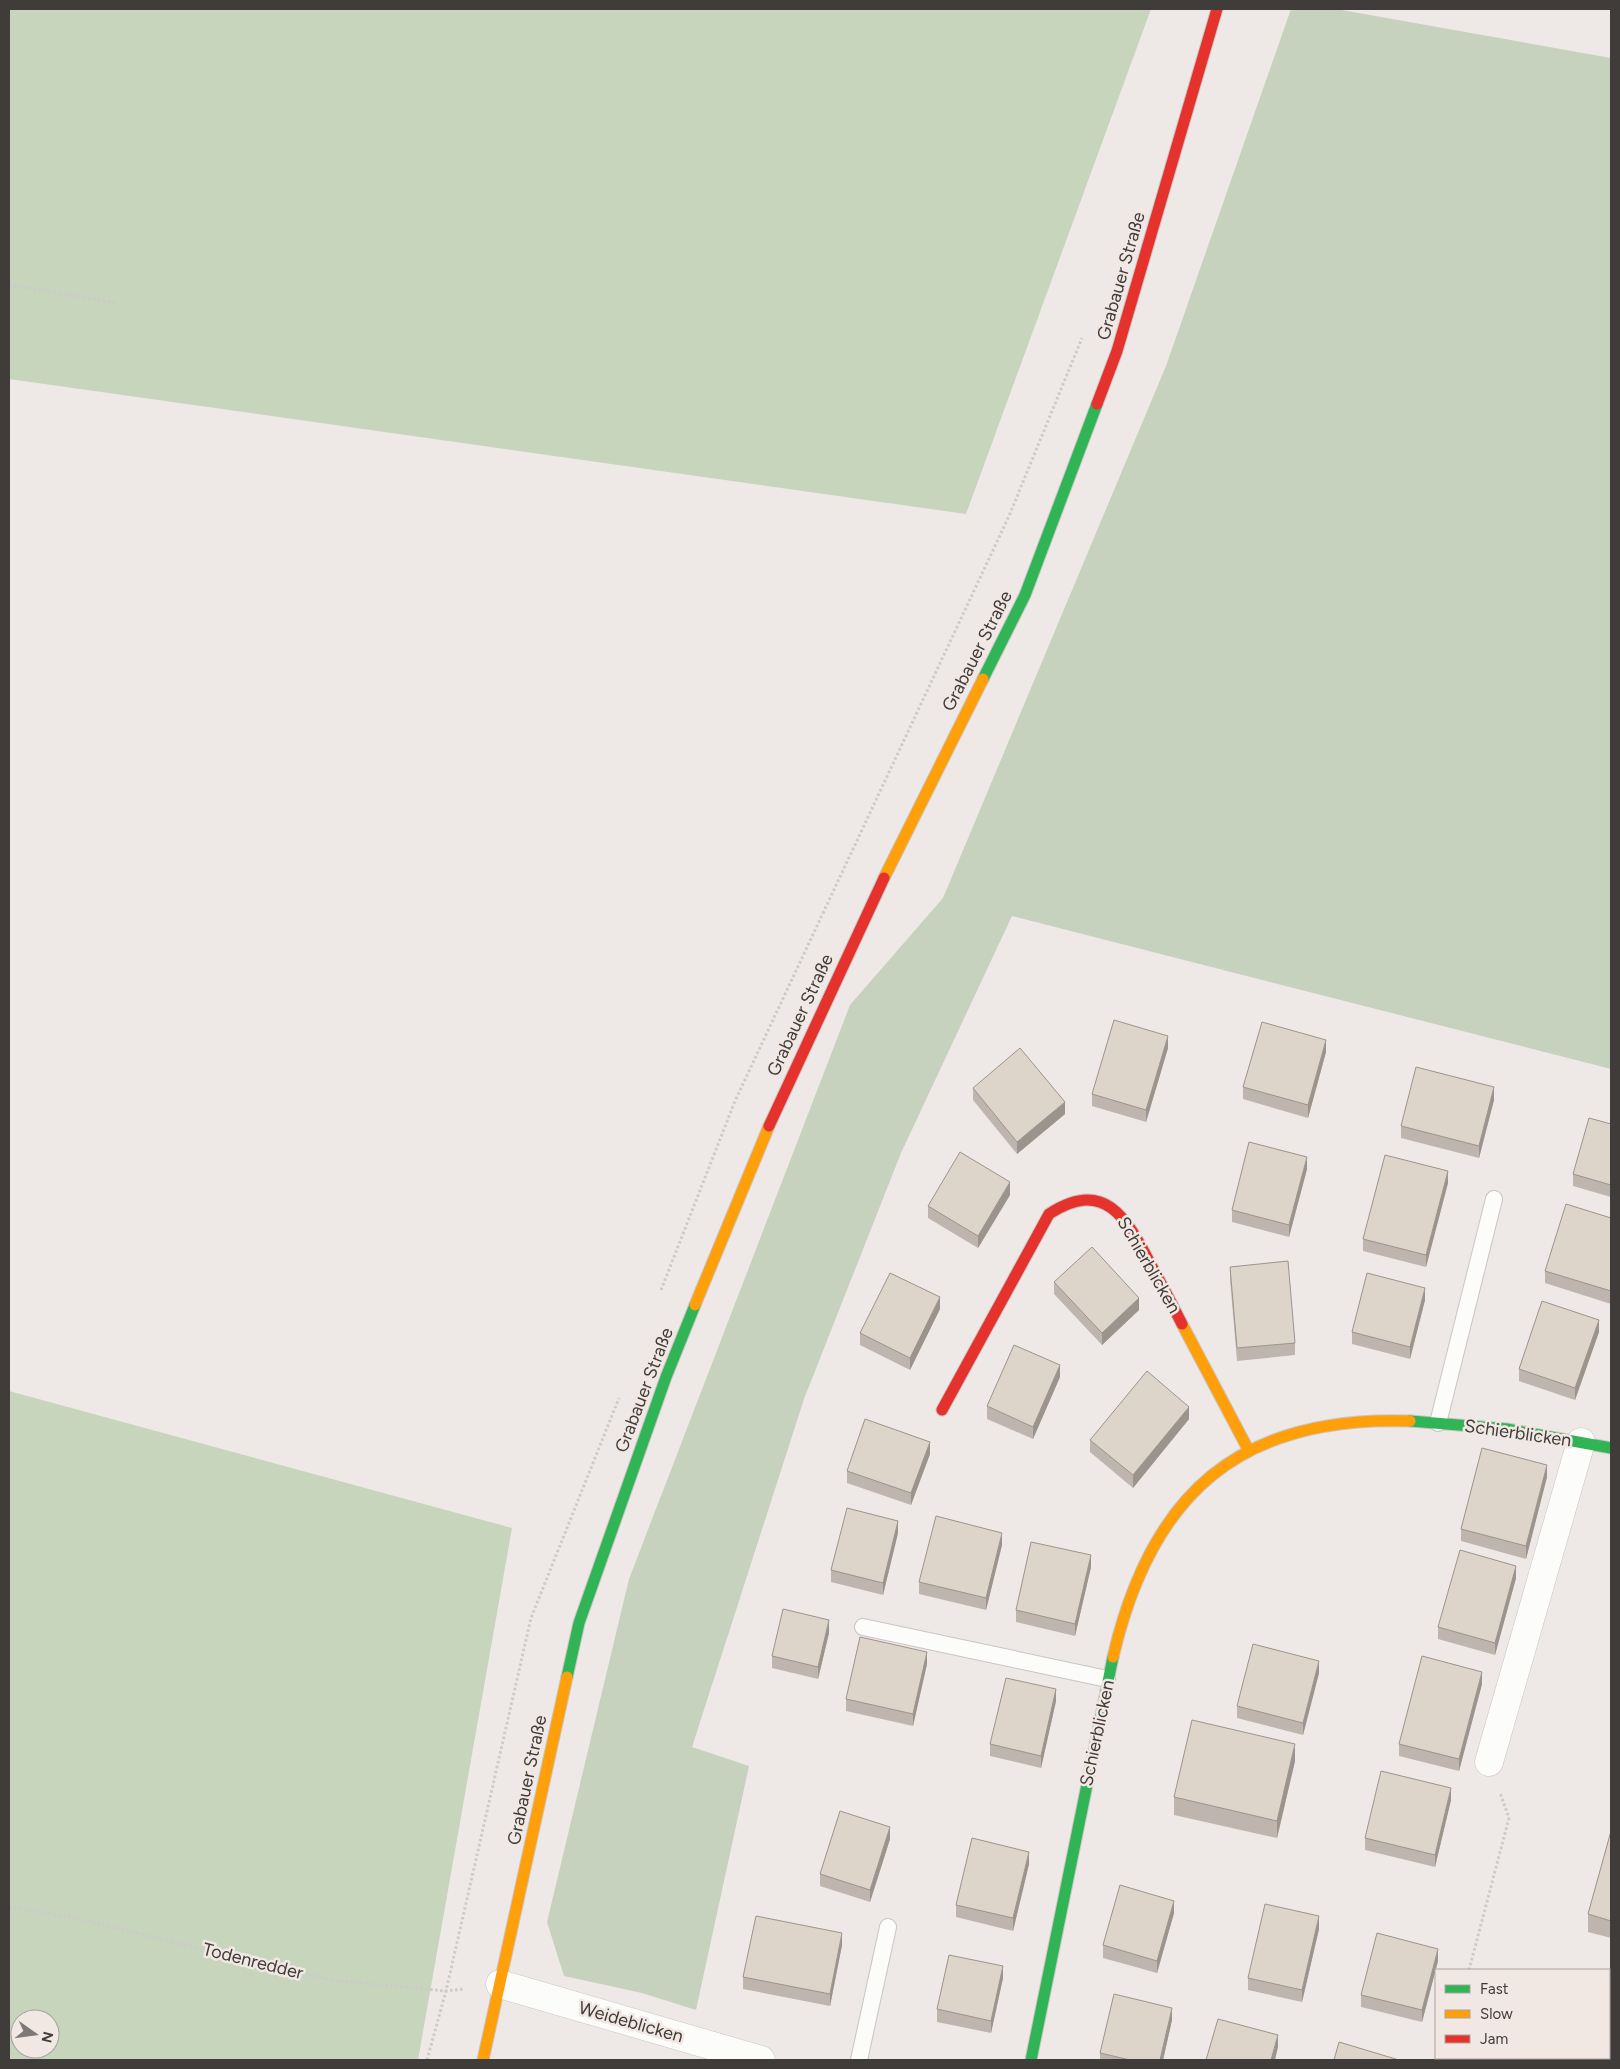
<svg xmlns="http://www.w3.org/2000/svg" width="1620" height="2069" font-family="Figtree,sans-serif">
	<rect width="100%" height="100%" fill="#eee9e6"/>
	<!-- green -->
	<path fill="#c6d2bd" d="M1291,9h45l275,49v1011l-599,-153 -111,237 -97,246 -112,348 57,19 -53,244 -54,-17 -78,-17 -17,-54 82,-343 221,-574 93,-107 223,-532z"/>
	<!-- forest -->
	<path fill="#c6d5bc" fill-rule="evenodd" d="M9,9h1142l-185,505 -957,-135z
		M9,1391l503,137 -94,532h-409zM20,2019h30v30h-30z"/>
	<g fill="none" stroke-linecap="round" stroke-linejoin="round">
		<!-- lane casing -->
		<g stroke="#c9c5c3" stroke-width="18">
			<path id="lane" d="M1438,1423l56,-224
				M863,1627l244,52
				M859,2060l29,-133"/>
		</g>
		<!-- street casing -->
		<g stroke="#c9c5c3" stroke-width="29">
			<path id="street" d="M1489,1762l92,-320
				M500,1984l261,76"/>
		</g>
		<!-- fast casing -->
		<g stroke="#c9c5c3" stroke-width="13">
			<path id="fast" d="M983,679l42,-84 72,-191
				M1410,1421l97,8 104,19
				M567,1677l12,-54 87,-246 29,-72
				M1031,2060l82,-403"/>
		</g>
		<!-- slow casing -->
		<g stroke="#c9c5c3" stroke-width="13">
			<path id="slow" d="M884,878l99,-199
				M695,1305l74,-179
				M1182,1324l67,127
				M1113,1657c38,-163 126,-242 297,-236
				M483,2060l84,-383"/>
		</g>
		<!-- jam casing -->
		<g stroke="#c9c5c3" stroke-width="13">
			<path id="jam" d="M1097,404l20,-53 100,-342
				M769,1126l115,-248
				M942,1410l107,-196c55,-36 77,3 101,49 11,20 22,41 32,61"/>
		</g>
		<!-- path -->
		<path stroke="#cccbc9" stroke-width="3" stroke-dasharray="2.5 2.5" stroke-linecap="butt" d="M9,285l108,18
			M661,1290l74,-189 274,-585 73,-178
			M9,1907l61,10 260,63 116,11 18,-2
			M1469,1970l40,-152 -9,-25
			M427,2060l19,-69 85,-373 88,-220
			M1445,2060l1,-2"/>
		<!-- lane -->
		<use href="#lane" stroke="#fcfcfb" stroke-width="16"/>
		<!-- street -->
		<use href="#street" stroke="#fcfcfb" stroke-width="28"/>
		<!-- fast -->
		<use href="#fast" stroke="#30b455" stroke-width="11"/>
		<!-- slow -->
		<use href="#slow" stroke="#ff9f0a" stroke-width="11"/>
		<!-- jam -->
		<use href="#jam" stroke="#e5322d" stroke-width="11"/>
	</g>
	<!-- wall -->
	<path fill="#beb6ae" d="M1168,1048l-22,74 -54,-16v-12z
		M1326,1052l-18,66 -65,-19v-12z
		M973,1088l92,26 -48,40 -44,-54z
		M1494,1100l-15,58 -78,-20v-12z
		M1611,1124v73l-38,-11v-12z
		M1307,1169l-18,68 -57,-15v-12z
		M1448,1183l-22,84 -63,-16v-12z
		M1010,1195l-32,53 -50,-30v-12z
		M1611,1218v86l-66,-21v-12z
		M1230,1267l65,76v12l-58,6 -7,-82z
		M1054,1282l85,28 -37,35 -48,-51z
		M1425,1300l-15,59 -58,-15v-12z
		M940,1309l-30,61 -50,-25v-12z
		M1599,1332l-24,68 -56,-19v-12z
		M1060,1377l-27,62 -46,-20v-13z
		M1189,1419l-56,69 -43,-36v-12z
		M930,1454l-19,51 -64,-22v-12z
		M1547,1477l-21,82 -65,-18v-12z
		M898,1533l-15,62 -52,-13v-12z
		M1002,1545l-16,65 -67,-16v-12z
		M1091,1567l-16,69 -59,-14v-12z
		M1516,1578l-21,77 -57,-16v-12z
		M829,1633l-11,46 -46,-11v-12z
		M927,1664l-14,62 -67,-15v-12z
		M1319,1673l-16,62 -66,-17v-12z
		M1482,1684l-23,87 -60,-15v-12z
		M1056,1701l-15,67 -51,-12v-12z
		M1295,1761l-18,77 -103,-23v-18z
		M1451,1800l-16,67 -70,-17v-12z
		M1611,1831v107l-23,-6v-18z
		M890,1839l-20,63 -50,-16v-12z
		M1029,1864l-16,67 -57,-14v-12z
		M1174,1913l-17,60 -54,-15v-13z
		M1319,1929l-17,73 -54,-12v-12z
		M842,1945l-12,61 -87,-17v-12z
		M1438,1961l-16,61 -61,-15v-12z
		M1003,1978l-12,55 -54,-11v-13z
		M1172,2020l-9,40h-63v-7z
		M1532,2058h52l-1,2h-42z"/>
	<!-- shaded-wall -->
	<path fill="#9b948d" d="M1168,1036v12l-22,74v-12z
		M1326,1040v12l-18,66v-13z
		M1494,1087v13l-15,58v-12z
		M1065,1102v12l-48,40v-12z
		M1307,1157v12l-18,68v-12z
		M1448,1171v12l-22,84v-12z
		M1010,1182v13l-32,53v-12z
		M1425,1288v12l-15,59v-12z
		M940,1297v12l-30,61v-12z
		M1139,1298v12l-37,35v-12z
		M1599,1320v12l-24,68v-12z
		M1060,1365v12l-27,62v-12z
		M1189,1407v12l-56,69v-13z
		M930,1442v12l-19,51v-12z
		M1547,1465v12l-21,82v-13z
		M898,1521v12l-15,62v-12z
		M1002,1533v12l-16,65v-12z
		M1091,1555v12l-16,69v-12z
		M1516,1566v12l-21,77v-12z
		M829,1620v13l-11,46v-12z
		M927,1652v12l-14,62v-12z
		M1319,1661v12l-16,62v-12z
		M1482,1672v12l-23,87v-12z
		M1056,1689v12l-15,67v-12z
		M1295,1744v17l-18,77v-17z
		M1451,1788v12l-16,67v-12z
		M890,1827v12l-20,63v-12z
		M1029,1852v12l-16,67v-13z
		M1174,1901v12l-17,60v-12z
		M1319,1916v13l-17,73v-12z
		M842,1933v12l-12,61v-12z
		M1438,1949v12l-16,61v-12z
		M1003,1966v12l-12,55v-12z
		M1172,2008v12l-9,40h-3z
		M1278,2035v12l-3,13h-4z"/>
	<!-- building -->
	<path fill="#ddd4ca" stroke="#9b948d" d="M1114,1020l54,16 -22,74 -54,-16z
		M1262,1022l64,18 -18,65 -65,-18z
		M1020,1048l45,54 -48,40 -44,-54z
		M1416,1067l78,20 -15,59 -78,-20z
		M1589,1118l22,6v61l-38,-11z
		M1249,1142l58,15 -18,68 -57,-15z
		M960,1152l50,30 -32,54 -50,-30z
		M1385,1155l63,16 -22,84 -63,-16z
		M1566,1204l45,14v73l-66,-20z
		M1092,1247l47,51 -37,35 -48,-51z
		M1288,1261l7,82 -58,5 -7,-81z
		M890,1273l50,24 -30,61 -50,-25z
		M1367,1273l58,15 -15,59 -58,-15z
		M1542,1301l57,19 -24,68 -56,-19z
		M1014,1345l46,20 -27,62 -46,-21z
		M1147,1371l42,36 -56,68 -43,-35z
		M865,1419l65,23 -19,51 -64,-22z
		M1482,1448l65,17 -21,81 -65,-17z
		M847,1508l51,13 -15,62 -52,-13z
		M936,1516l66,17 -16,65 -67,-16z
		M1031,1542l60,13 -16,69 -59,-14z
		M1460,1550l56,16 -21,77 -57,-16z
		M783,1609l46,11 -11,47 -46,-11z
		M860,1637l67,15 -14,62 -67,-15z
		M1253,1644l66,17 -16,62 -66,-17z
		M1422,1656l60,16 -23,87 -60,-15z
		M1006,1678l50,11 -15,67 -51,-12z
		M1192,1720l103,24 -18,77 -103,-24z
		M1381,1771l70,17 -16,67 -70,-17z
		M840,1811l50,16 -20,63 -50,-16z
		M1611,1831v90l-23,-7z
		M972,1838l57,14 -16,66 -57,-13z
		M1120,1885l54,16 -17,60 -54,-16z
		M1265,1904l54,12 -17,74 -54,-12z
		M756,1916l86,17 -12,61 -87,-17z
		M1377,1933l61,16 -16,61 -61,-15z
		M949,1955l54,11 -12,55 -54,-12z
		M1114,1994l58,14 -12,52h-30l-30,-7z
		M1218,2019l60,16 -7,25h-65z
		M1339,2042l60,18h-65z"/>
	<g text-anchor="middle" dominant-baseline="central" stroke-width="5" stroke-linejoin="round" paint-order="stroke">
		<!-- street labels -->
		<g font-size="18" fill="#403c3a" stroke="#f1e8e3">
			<text transform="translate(1121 276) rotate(-74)">Grabauer Straße</text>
			<text transform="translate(977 651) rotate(-63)">Grabauer Straße</text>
			<text transform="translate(800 1015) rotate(-65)">Grabauer Straße</text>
			<text transform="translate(1149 1265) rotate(60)">Schierblicken</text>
			<text transform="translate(644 1390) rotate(-69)">Grabauer Straße</text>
			<text transform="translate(1518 1433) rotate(8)">Schierblicken</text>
			<text transform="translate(1097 1733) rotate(-78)">Schierblicken</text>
			<text transform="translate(527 1780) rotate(-78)">Grabauer Straße</text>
			<text transform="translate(253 1961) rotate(14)">Todenredder</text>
			<text transform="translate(631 2022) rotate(16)">Weideblicken</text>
		</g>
	</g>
	<!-- border -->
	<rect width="1620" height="2069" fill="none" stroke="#403c3a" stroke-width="20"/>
	<!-- legend -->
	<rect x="1435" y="1969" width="175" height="90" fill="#f1e8e3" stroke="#aaa39f"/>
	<rect x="1445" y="1985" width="25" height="8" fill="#30b455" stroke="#aaa39f"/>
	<text x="1480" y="1994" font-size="15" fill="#403c3a">Fast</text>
	<rect x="1445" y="2010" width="25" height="8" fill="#ff9f0a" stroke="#aaa39f"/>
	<text x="1480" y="2019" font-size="15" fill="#403c3a">Slow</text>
	<rect x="1445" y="2035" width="25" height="8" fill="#e5322d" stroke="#aaa39f"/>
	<text x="1480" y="2044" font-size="15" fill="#403c3a">Jam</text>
	<!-- north arrow -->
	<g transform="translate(35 2034) rotate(104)"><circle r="24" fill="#f1e8e3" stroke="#aaa39f"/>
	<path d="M0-4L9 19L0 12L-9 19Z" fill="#7d7976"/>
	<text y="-8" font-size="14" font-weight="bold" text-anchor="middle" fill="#403c3a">N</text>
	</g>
</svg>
